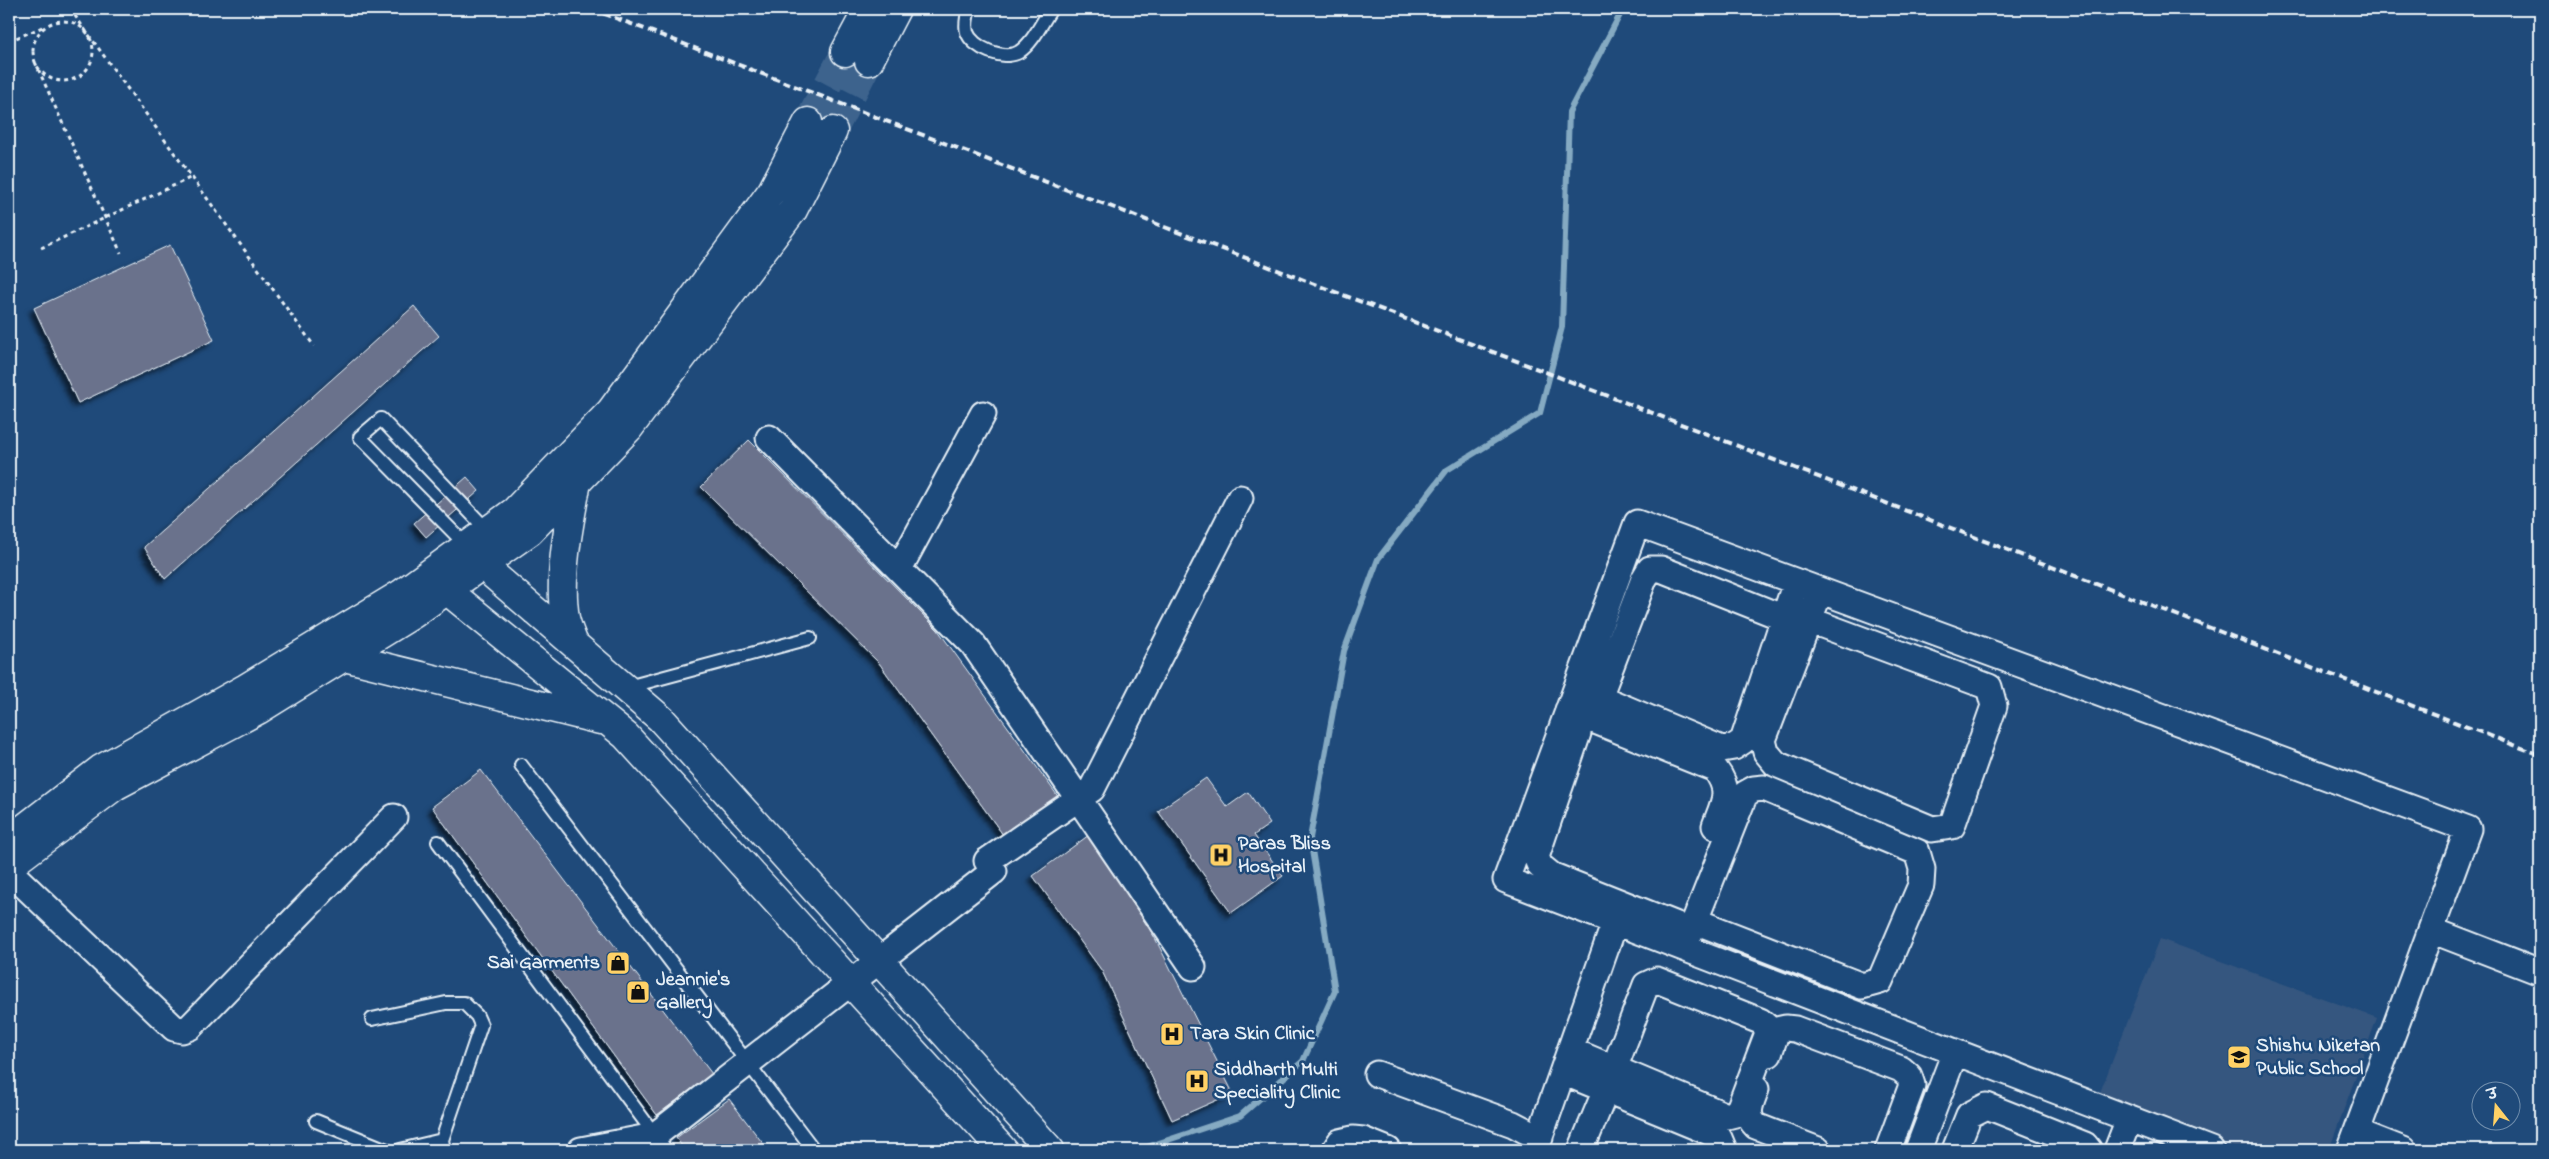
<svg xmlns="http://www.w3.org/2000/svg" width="2549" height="1159" font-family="'Indie Flower','Playpen Sans Deva',sans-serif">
	<defs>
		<filter id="shadow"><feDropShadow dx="-4.5" dy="4.5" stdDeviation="2.5" flood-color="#0009"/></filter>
	</defs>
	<rect width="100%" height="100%" fill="#1f4a7a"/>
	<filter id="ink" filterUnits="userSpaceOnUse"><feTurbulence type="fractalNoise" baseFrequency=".02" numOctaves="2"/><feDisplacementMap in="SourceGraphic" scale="10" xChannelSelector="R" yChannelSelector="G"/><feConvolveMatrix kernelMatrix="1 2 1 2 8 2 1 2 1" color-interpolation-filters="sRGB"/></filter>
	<g filter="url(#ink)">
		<!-- built -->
		<path fill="#36567f" d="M2160,939l217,79 -48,132h-88l-142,-55z"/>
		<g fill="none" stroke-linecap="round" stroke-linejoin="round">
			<!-- stream -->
			<path stroke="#85aac2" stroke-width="6" d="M1138,1150l102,-34 63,-55 32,-70 -25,-153 34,-187 34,-92 69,-89 93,-57 22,-86 7,-215 54,-103"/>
		</g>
		<!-- building -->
		<path fill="#6a728c" stroke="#e8f1f8" filter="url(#shadow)" d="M170,245l44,95 -136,63 -44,-95z
			M414,306l25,30 -274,243 -21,-32z
			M749,440l189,190 124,172 -56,37 -127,-176 -178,-176z
			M467,477l12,14 -53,46 -12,-14z
			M481,770l231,304 -55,41 -225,-308z
			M1206,778l21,29 21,-15 22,32 -16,11 29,41 -52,37 -73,-102z
			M1089,835l66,103 78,155 -61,27 -70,-149 -69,-95z
			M729,1099l39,51h-83l-9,-12z"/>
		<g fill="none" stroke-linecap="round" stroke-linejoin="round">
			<!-- tertiary-tunnel -->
			<path stroke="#3d638d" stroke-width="28" stroke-dasharray="28 14" stroke-linecap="butt" d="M808,122l37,-70
				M833,131l36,-70"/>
			<!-- service casing -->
			<g stroke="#e8f1f8" stroke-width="16">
				<path id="service" d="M969,9c-2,7 -4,16 -2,23 5,16 37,29 52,20 14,-9 23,-30 32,-43
					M467,546l-107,-109 21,-18 107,112
					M624,688l186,-50
					M521,765l293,385
					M438,842l228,308
					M372,1019l74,-16h18l13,13 4,9 -39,115 2,10
					M316,1121l71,29
					M400,1150l42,-10"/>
			</g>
			<!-- minor casing -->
			<g stroke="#e8f1f8" stroke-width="29">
				<path id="minor" d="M769,438l204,206 220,323
					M899,569l84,-155
					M1809,620l180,67 5,19 -42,120 -20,3 -156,-65 -10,-12 -3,-12 57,-149
					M1577,688l145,61 12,-2 9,-6 53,-159
					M1599,697l45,-118 6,-10h11l123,49
					M1568,710l147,59c17,22 9,33 0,57
					M1578,733l-42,124 4,9 11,9 126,50
					M987,861l105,-72 148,-291
					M9,871l165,157 8,2 8,-3 204,-210
					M2431,930l109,42
					M1684,948l61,-154 9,-5 10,-1 153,64 5,17 -1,16 -41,96 -18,5 -167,-65
					M1570,1050l157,66 8,-2 5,-7 28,-74 -2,-7 -6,-5 -103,-41 -11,5 -32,84
					M1769,1054l8,-24 9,-2 9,1 106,40 8,7 3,9 -24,65
					M1563,1072l146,60 10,6 5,12
					M1377,1074l136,50 27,14
					M1756,1089c-5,14 -12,26 0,37l62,24
					M2357,1132l46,18
					M581,1150l73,-14 340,-265
					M1335,1150l5,-8 13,-3 10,1 25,10
					M1535,1150l80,-228
					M1581,1150l25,-60
					M1918,1150l37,-98
					M1955,1150l14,-35 18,-9 98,39 4,5
					M2117,1150l12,-31
					M2211,1150l-705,-270 131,-357 831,306 -118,321"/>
			</g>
			<!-- tertiary casing -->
			<g stroke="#e8f1f8" stroke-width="31">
				<path id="tertiary" d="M845,52l23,-43
					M869,61l27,-52
					M468,553l193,166 389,431
					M433,579l193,157 377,414
					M574,644c-3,-8 -7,-17 -9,-26 -7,-41 4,-95 12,-136
					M344,657l256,63
					M9,840l92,-71 145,-81 155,-94 114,-83 96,-100 161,-220 36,-69
					M9,866l106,-80 143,-76 155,-96 117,-83 99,-103 164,-218 40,-79"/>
			</g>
			<!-- path -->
			<path stroke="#e8f1f8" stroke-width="3" stroke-dasharray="4 4" stroke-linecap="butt" d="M70,9l244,337
				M33 51a30 30 0 1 1 60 0a30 30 0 1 1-60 0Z
				M9,41l36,-15
				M35,62l86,191
				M41,248l151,-71"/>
			<!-- service -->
			<use href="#service" stroke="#1f4a7a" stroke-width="12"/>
			<!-- minor -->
			<use href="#minor" stroke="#1f4a7a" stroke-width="25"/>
			<!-- tertiary -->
			<use href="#tertiary" stroke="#1f4a7a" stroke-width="28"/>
			<!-- rail -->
			<path stroke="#e8f1f8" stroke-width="4" stroke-dasharray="8 4" stroke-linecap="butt" d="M592,9l985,375 963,371"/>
		</g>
	</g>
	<!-- icons -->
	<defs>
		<g id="hospital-square" transform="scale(1.25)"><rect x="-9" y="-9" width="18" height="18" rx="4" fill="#ffd166" stroke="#1f4a7a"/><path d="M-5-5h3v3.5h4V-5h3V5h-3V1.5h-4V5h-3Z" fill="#111"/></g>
		<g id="shop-square" transform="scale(1.25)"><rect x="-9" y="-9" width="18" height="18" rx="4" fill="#ffd166" stroke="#1f4a7a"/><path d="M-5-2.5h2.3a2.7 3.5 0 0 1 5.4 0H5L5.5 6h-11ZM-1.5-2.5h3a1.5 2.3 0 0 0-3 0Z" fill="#111"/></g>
		<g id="school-square" transform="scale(1.25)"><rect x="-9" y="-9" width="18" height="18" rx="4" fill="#ffd166" stroke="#1f4a7a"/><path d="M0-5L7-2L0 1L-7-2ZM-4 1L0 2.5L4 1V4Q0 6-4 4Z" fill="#111"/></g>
	</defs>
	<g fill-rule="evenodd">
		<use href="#hospital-square" x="1221" y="855"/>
		<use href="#shop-square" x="618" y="963"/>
		<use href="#shop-square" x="638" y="992"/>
		<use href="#hospital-square" x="1172" y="1034"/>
		<use href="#school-square" x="2239" y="1057"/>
		<use href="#hospital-square" x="1197" y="1081"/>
	</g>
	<g text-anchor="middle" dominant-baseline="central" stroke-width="5" stroke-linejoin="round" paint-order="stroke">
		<!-- poi labels -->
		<g font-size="20" font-weight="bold" fill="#e8f1f8" stroke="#1f4a7a" text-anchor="start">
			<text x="1238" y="844">Paras Bliss<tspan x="1238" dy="23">Hospital</tspan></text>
			<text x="600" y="963" text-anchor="end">Sai Garments</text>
			<text x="656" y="980">Jeannie's<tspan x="656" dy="23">Gallery</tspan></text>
			<text x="1190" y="1034">Tara Skin Clinic</text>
			<text x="2256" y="1046">Shishu Niketan<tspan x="2256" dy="23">Public School</tspan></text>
			<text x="1214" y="1070">Siddharth Multi<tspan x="1214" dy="23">Speciality Clinic</tspan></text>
		</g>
	</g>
	<!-- margin -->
	<rect width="2549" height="1159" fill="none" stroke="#1f4a7a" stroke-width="30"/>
	<rect x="15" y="15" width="2519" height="1129" fill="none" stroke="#e8f1f8" stroke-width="2" filter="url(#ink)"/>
	<!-- north arrow -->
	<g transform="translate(2496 1106) rotate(343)"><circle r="24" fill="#1f4a7a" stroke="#6f8dac"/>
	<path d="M0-4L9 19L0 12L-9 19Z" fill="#ffd166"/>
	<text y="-8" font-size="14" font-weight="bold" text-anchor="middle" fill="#e8f1f8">उ</text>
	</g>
</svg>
